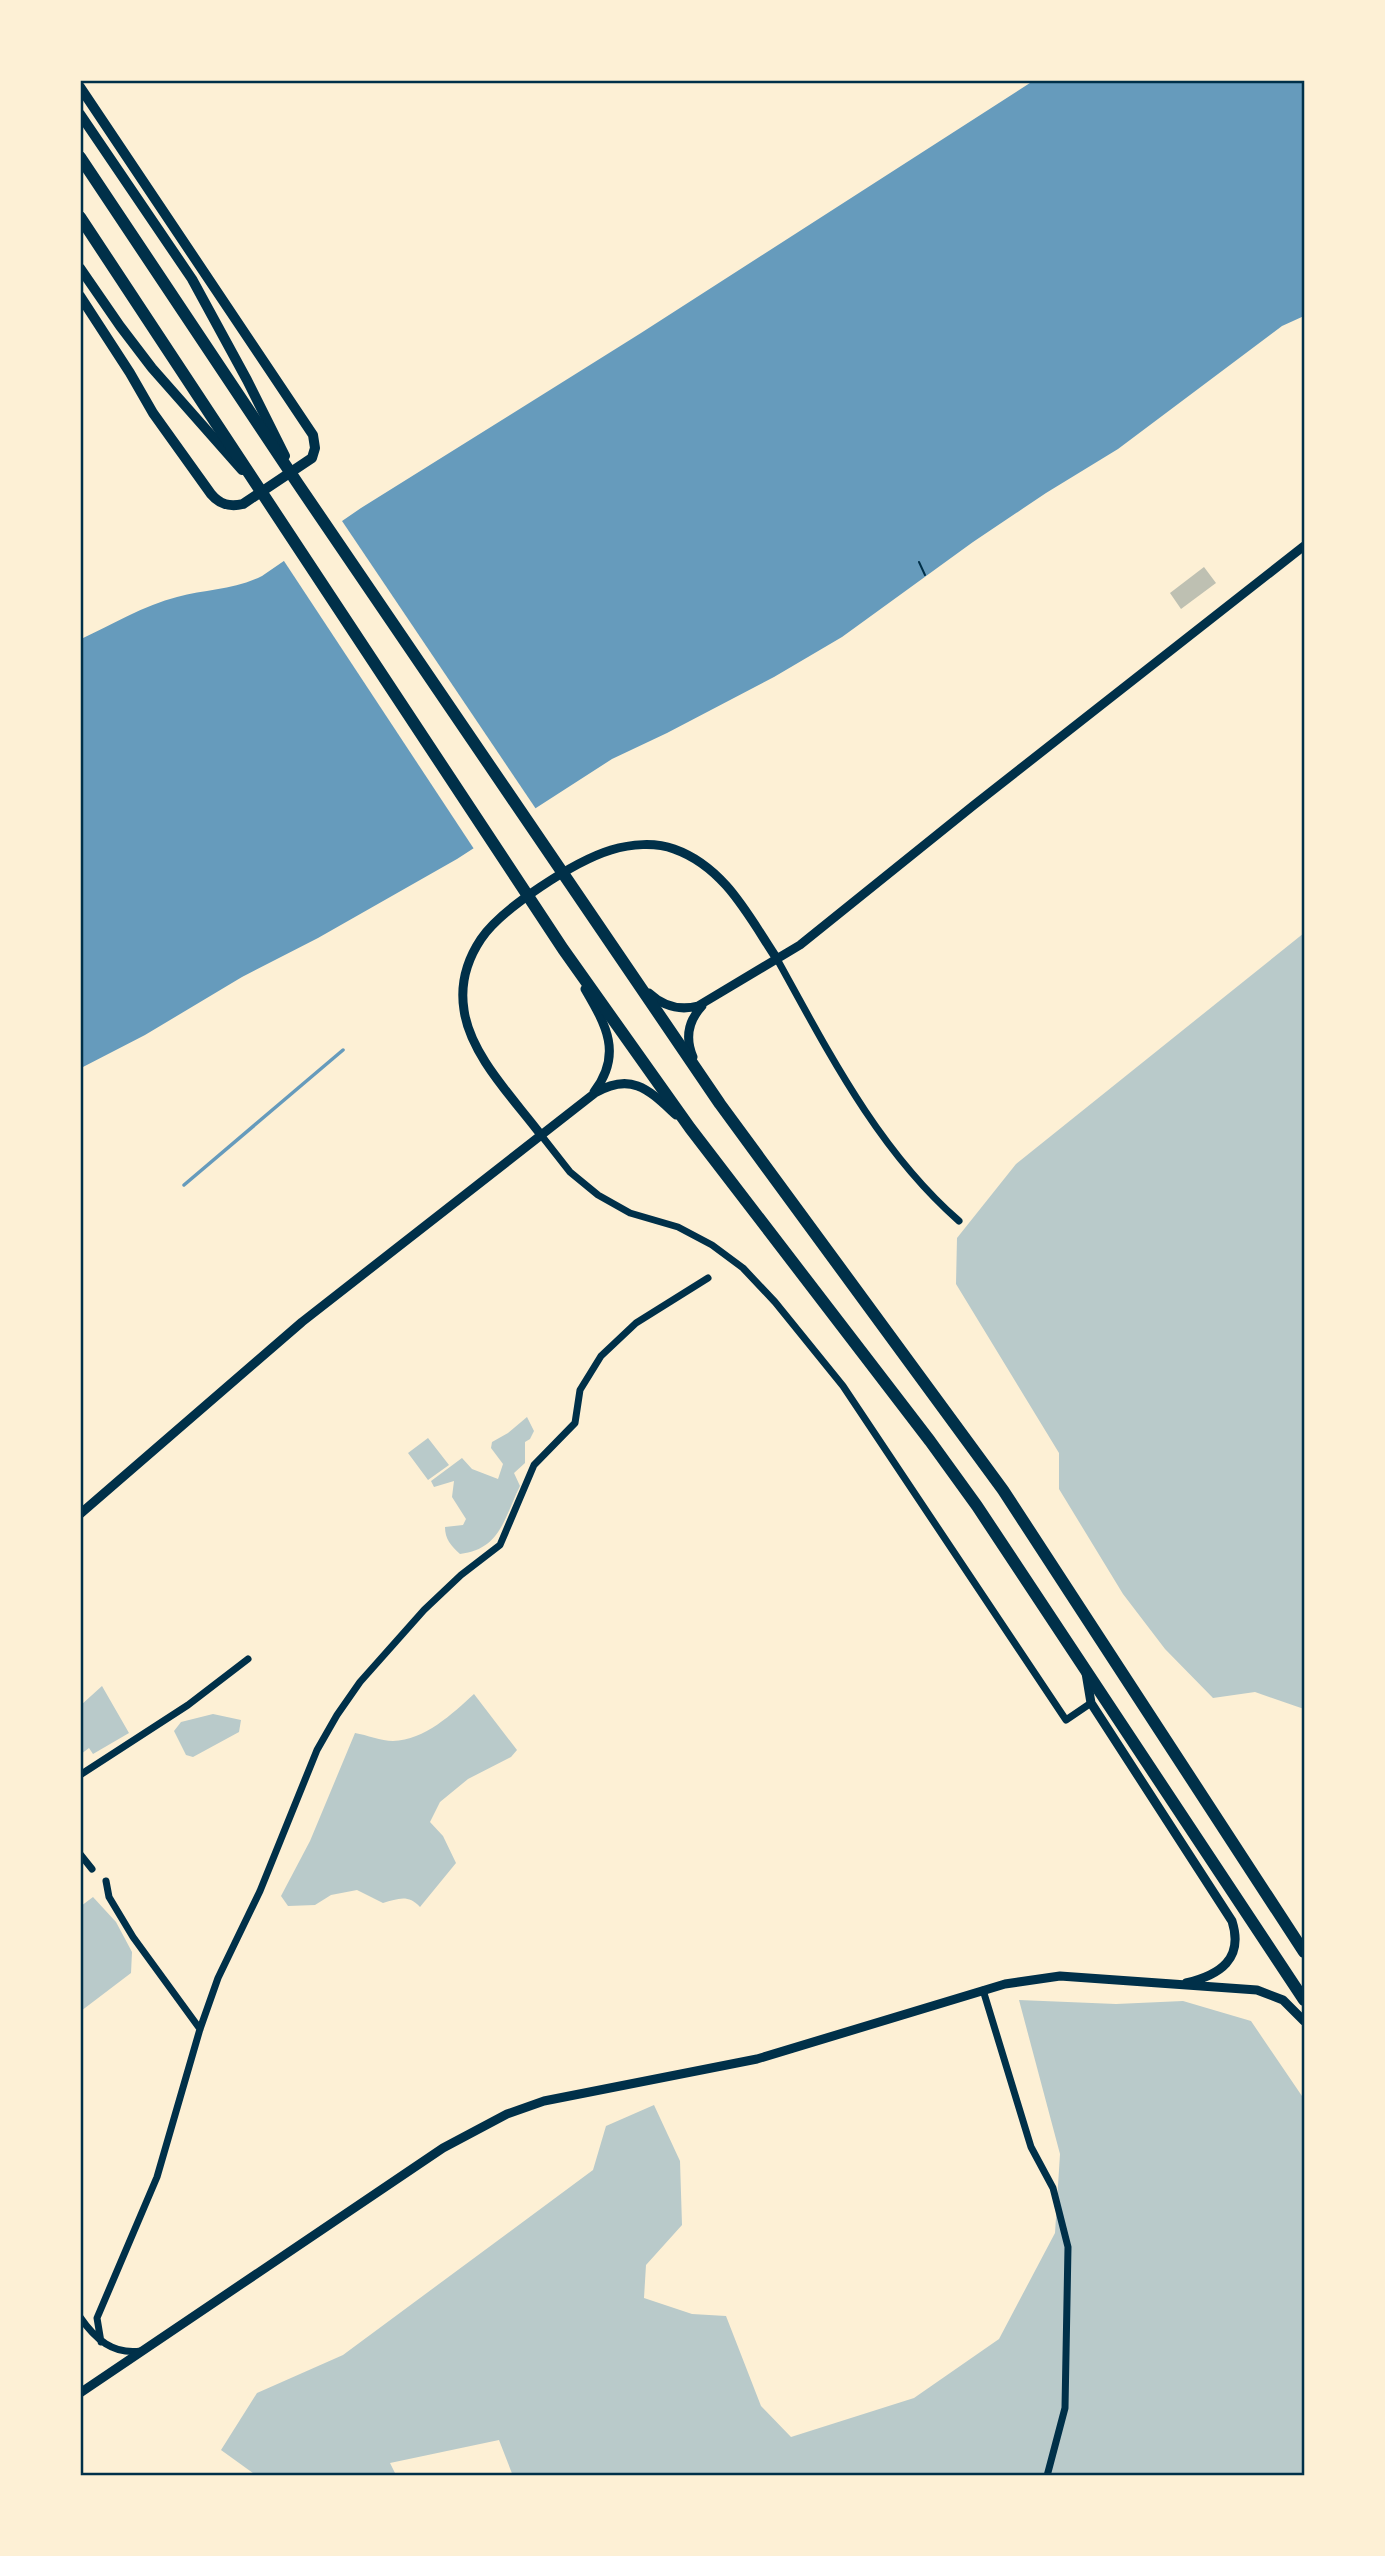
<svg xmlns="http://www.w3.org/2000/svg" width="1385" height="2556" font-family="'Exo 2',sans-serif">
	<rect width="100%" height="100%" fill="#fdf0d5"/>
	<!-- green -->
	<path fill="#b9caca" d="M1304,933v776l-49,-17 -42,6 -48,-49 -42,-55 -64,-105v-36l-103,-169 1,-46 59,-74z
		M527,1417l7,14 -4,8 -5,3v21l-11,10 6,13c-16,32 -19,63 -60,68 -9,-8 -15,-15 -15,-27l18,-2 3,-6 -14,-22 2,-16 -20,6 -3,-6 31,-23 10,11 26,10 5,-15 -12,-16 1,-6 16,-9z
		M428,1438l21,27 -21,15 -20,-27z
		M102,1686l27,47 -36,21 -4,-6 -8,6v-49z
		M474,1694l43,56 -6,7 -43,22 -28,23 -10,20 13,14 13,27 -36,44c-12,-13 -22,-8 -37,-4l-26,-13 -26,5 -16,10 -27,1 -7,-10 29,-55 45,-108c12,2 26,8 38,8 32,-1 59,-27 81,-47z
		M213,1714l28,6 -2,12 -46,25 -7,-2 -12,-24 7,-9z
		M93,1897l23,25 16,30 -1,21 -50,38v-105z
		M1019,2000l97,4 67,-3 68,20 53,78v376l-791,1 -14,-36 -109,23 6,12 -139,1 -36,-26 36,-57 86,-38 250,-185 13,-44 48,-21 26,56 2,64 -36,40 -2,33 48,16 34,2 35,90 30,31 123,-39 85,-59 56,-106 5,-79z"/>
	<!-- water -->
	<path fill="#669bbc" d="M1033,81h271v235l-22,10 -164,123 -72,44 -73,49 -131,95 -68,40 -107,56 -55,26 -155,100 -139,79 -76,39 -97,58 -64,33v-429c30,-14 64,-34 96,-42 29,-8 57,-7 85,-21l99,-68 280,-175z"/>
	<!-- pier -->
	<path fill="#fdf0d5" d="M340,518l198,294 -62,40 -194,-294z"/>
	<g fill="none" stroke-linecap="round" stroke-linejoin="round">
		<!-- stream -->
		<path stroke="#669bbc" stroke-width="3.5" d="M184,1185l159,-135"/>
	</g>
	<!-- building -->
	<path fill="#bec0b2" d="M1204,567l12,16 -35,26 -11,-16z"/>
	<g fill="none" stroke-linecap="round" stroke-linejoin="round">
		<!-- path -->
		<path stroke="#003049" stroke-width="2" d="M919,562l6,13"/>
		<!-- minor -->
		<path stroke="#003049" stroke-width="7" d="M777,959c52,94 101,191 182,262
			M541,1135l29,37 28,23 32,18 48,14 34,18 31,23 32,34 68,84 223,334 25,-17
			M80,1775l108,-70 60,-46
			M80,1854l12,15
			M106,1881l3,16 24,40 67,92
			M983,1990l48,157 22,41 15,59 -3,161 -18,68
			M80,2317c15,22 33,38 61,34
			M101,2342l-4,-24 60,-141 43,-148 18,-51 42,-87 57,-141 20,-35 23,-33 64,-72 37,-35 39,-30 34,-80 41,-42 5,-33 21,-34 35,-33 72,-45"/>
		<!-- tertiary -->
		<path stroke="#003049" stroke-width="9" d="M585,989c21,36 38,65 9,103
			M649,993c14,13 30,18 49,13l102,-61 174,-140 330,-259
			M693,1057c-8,-19 -5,-36 9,-51
			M541,1135c-27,-36 -71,-80 -77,-125 -4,-25 3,-50 17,-71 21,-31 94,-78 130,-89 20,-6 44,-8 63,-1 51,18 75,68 103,110
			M80,1514l222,-192 293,-229c37,-22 55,-2 81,22
			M1086,1673l5,30 141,218c12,38 -12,54 -46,62
			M80,2393l363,-245 64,-34 37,-13 213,-42 248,-75 55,-8 197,14 26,10 21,21"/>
		<!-- primary -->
		<path stroke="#003049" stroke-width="10" d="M80,87l233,348 2,13 -3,10 -69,46c-13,3 -23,1 -32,-10l-58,-81 -23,-40 -50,-77
			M80,114l112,165 55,101 38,76
			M80,268l40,58 32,42 90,102"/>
		<!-- trunk -->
		<path stroke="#003049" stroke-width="12" d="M80,157l218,327 422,620 283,386 301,462
			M80,217l483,732 127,179 240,313 47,65 327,494"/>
	</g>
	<!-- border -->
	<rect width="1385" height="2556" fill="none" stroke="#fdf0d5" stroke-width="164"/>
	<rect x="82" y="82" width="1221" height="2392" fill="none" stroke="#003049" stroke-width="2.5"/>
</svg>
